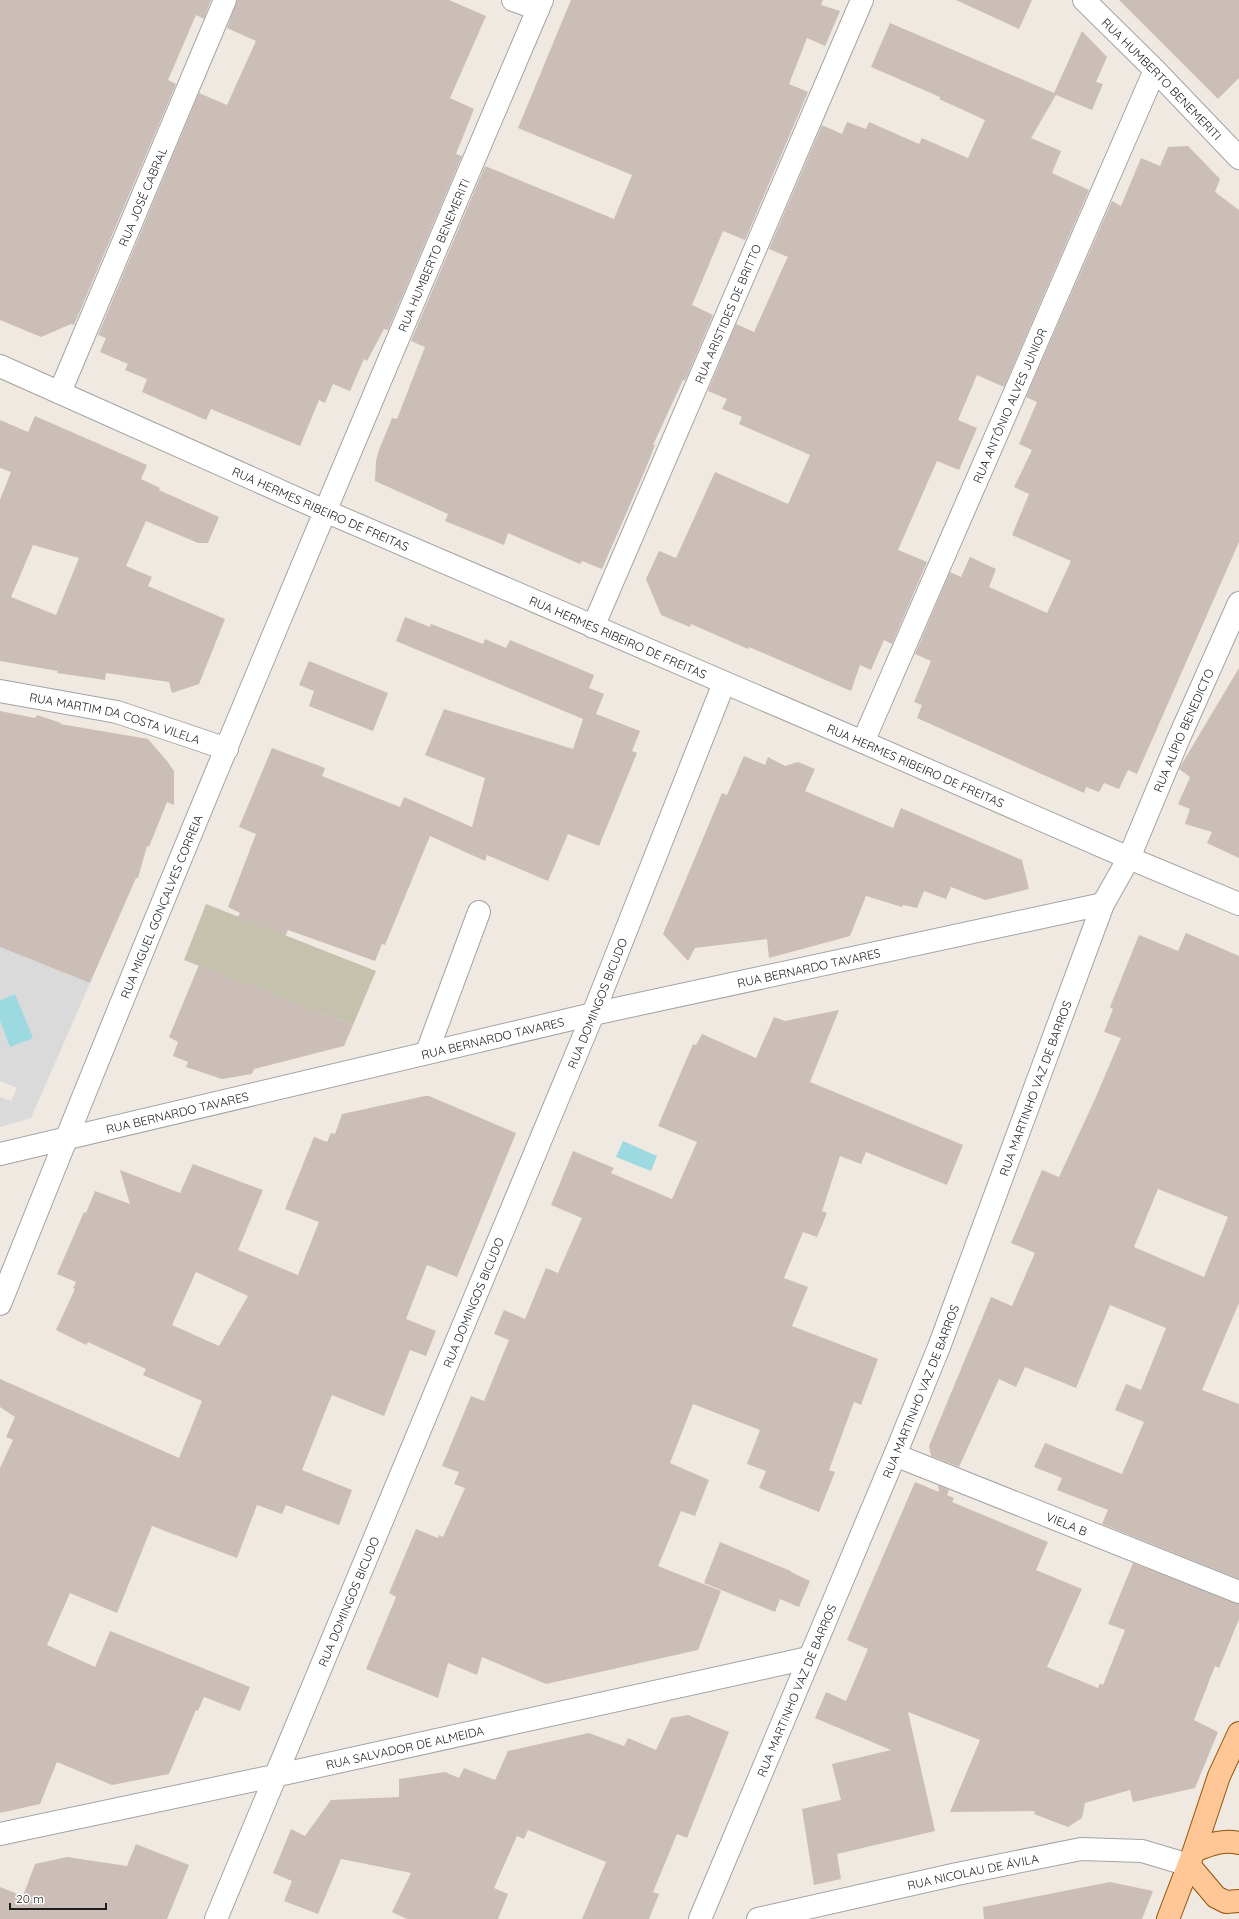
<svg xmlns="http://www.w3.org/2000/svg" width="1239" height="1919" font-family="Quicksand,sans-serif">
	<rect width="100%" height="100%" fill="#efe9e1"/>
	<!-- residential -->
	<path fill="#dbdada" d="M0,947l90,36 -59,135 -31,9v-30l11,4 6,-13 -17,-7v-60l11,26 4,-53 -15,6z"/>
	<!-- construction -->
	<path fill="#c4c2ac" d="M206,904l170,67 -23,54 -169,-65z"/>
	<!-- water -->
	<path fill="#9dd9e1" d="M15,994l18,44 -23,9 -10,-26v-21z
		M623,1141l34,15 -6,15 -35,-14z"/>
	<!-- building -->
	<path fill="#cbbeb7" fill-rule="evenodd" d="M0,0h211l-7,19 -8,-4 -28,65 8,4 -102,241 -3,-1 -30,13 -41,-17z
		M237,0h212l37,16 -36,82 24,11 -18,45 6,2 -74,174 -4,-1 -17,32 -3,-2 -14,32 -17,-7 -8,19 -6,-3 -19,46 -89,-37 -5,11 -64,-28 5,-13 -22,-9 3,-6 -28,-12 6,-14 -8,-3 101,-242 28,12 29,-64 -29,-13z
		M571,0h252l-2,5 19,6 -15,35 -18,-8 -18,46 19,8 -63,148 -22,-9 -31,74 21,10 -28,66 -2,-1 -30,65h2l-9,23 -44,101 -20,-8 -2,3 -72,-31 -4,12 -59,-24 3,-7 -73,-33 1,-20 3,-11 13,-32 5,1 28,-72 -14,-6 74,-175 129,53 18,-44 -114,-47z
		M956,0h76l-13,29z
		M1119,0h120v78l-21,21z
		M890,23l164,70 28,-62 25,26 -11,25 7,2 -11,26 -36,-15 -25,43 30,13 -9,22 37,17 -85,197 -27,-12 -19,45 19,8 -18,42 -22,-9 -39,89 29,12 -35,82 -8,-4 -13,30 -11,-5 -9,26 -102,-44 -1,2 -57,-25 -1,3 -29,-12 -15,-36 13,-28 17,7 39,-86 73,32 22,-49 -71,-31 3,-7 -20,-8 5,-10 -19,-8 28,-67 18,8 30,-67 4,-8 -19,-8 53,-124 20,9 5,-12 19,7 3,-7 50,22 3,-6 46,20 17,-38 -46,-21 1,-2 -69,-30z
		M1188,146l32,33 -5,13 24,18v332l-102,232 -9,-4 -9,19 -15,-6 -5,9 -13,-5 -2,6 -167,-75 5,-13 -8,-3 17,-41 -16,-7 35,-82 11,5 9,-20 26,12 -7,18 58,26 24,-52 -59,-26 17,-41 -15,-7 18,-37 -13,-6 18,-42 -11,-5 86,-196 9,5 20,-48 19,8 8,-19z
		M35,416l112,49 -6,14 19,9 -1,2 60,27 -11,26h-10l-52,-22 -20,45 26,11 -4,9 77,33 -26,65 -27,9 -3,-11 -63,-9 -1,7 -48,-7 1,-2 -58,-10v-161l11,-28 -11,-4v-48l28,12zM33,545l46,13 -23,57 -45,-18z
		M405,617l25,10 1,-3 52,20 2,-5 21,9 4,-8 84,35 -5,13 15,6 -8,20 44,17 -8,20 5,2 -38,93 -31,-12 -20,47 -61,-26 -2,6 -55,-25 -45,109 -3,-1 -7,17 -87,-31 -3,6 -47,-19 2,-4 -12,-6 28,-73 -17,-7 33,-79 53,20 -3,8 78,31 4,-10 68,30 13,-49 -60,-23 19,-46 129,40 10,-30 -187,-78z
		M309,661l79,32 -15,38 -64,-25 5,-15 -15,-6z
		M1239,668v190l-32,-15 5,-11 -27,-8 5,-15 -12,-5 12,-27 -11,-8 1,-2z
		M0,711l35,7 2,-3 24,8 -1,1 88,15 19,22 7,10v34l-7,-3 -18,45 -2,-1 -9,32h-2l-46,105 -90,-36z
		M744,756l21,9 3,-8 17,9 13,-4 17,7 -10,22 88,37 8,-20 121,52 7,29 -44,11 -34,-13 -5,12 -22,-8 -7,17 -14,-3 -1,2 -36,-11 -16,40 -81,22 -2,-19 -72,9 -7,13 -25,-27 59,-141 5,2z
		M1186,933l53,23v347l-37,87 37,14v175l-137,-55 6,-14 -51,-20 5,-12 -28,-11 11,-24 77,31 22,-52 -29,-12 11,-26 15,6 25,-62 -56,-23 -34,83 -51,-21 -9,20 -17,-8 -40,88 -28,-11 -2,-10 62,-149 21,9 23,-53 -24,-10 31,-73 17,7 36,-78 26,-61 -17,-6 9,-23 -3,-2 29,-72 39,16zM1158,1189l70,28 -24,60 -70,-30z
		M199,965l154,60 -9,21 -90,23 -2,5 -30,5 -36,-12 2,-5 -15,-6 5,-14 -9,-5z
		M839,1010l-29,72 153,63 -16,40 -81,-33 -5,12 -21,-8 -18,55 5,2 -10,24 -14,-5 -19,46 24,9 -16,39 86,33 -17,46 -7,-3 -25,68 6,2 -16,40 -60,-24 7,-17 -19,-7 13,-34 -67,-26 -23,59 39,17 -14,36 -14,-5 -23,55 63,25 -23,59 -152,34 -64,-27 -5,18 -29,-12 -10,35 -72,-29 30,-72 -7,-4 27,-64 22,9 1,-3 4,2 22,-49 -11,-4 5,-12 -17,-6 29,-70 13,5 25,-61 -15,-6 10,-24 21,9 21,-51 12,5 24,-55 -31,-13 22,-54 41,17 -3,5 61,26 25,-57 -39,-16 35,-82 3,1 6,-11 54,24 18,-41 11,4z
		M425,1096h4l87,37 -59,144 -30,-12 -21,54 30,12 -10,25 -16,-6 -26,66 -52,-21 -5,12 -25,63 50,20 -13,35 -53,-20 -4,9 -25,-9 -20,53 -85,-32 -35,87 -47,-20 -23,52 48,22 15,-36 140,56 -10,24 -36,-14 -6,14 -2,-1 -27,64 -57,11 -55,-23 -17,42 -40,9v-345l13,-28 -7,-3 9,-20 -15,-10v-28l179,79 23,-57 -59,-26 3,-6 -58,-27 -2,3 -30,-15 19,-41 -2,-1 3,-6 -19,-8 27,-62 2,1 9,-22 35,13 -10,-34 60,23 13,-29 70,26 -25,60 60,25 21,-53 -34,-13 29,-72 13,5 4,-9 4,1 7,-20zM196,1272l52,24 -29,50 -47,-21z
		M915,1482l24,10 -1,-7 11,5 -2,5 7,3 -2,4 96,40 -12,28 46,19 -35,78 51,21 2,-5 3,2 22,-55 -17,-6 25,-61 106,41v15l-20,49 -4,-2 -21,54 24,12 -23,56 -62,14 -3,-12 -45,13 -3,15 -14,9 -34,-13 1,-3 -85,1 30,-72 -72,-28 27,119 -98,23 4,25 -27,6 -12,-76 39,-9 -9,-36 59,-14 -76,-32 11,-26 20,9 22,-52 -21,-9z
		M720,1542l71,29v1l19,9 -11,26 -19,-8 -5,13 -71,-29z
		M688,1715l41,17 -42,106 -10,-4 -24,58 6,2 -10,25h-67l24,-57 -78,-32 -4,9 -7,-3 -23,52 14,6 -10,25h-91l-15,-7 19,-39 -70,-14 -23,55 -34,-13 8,-20 -19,-8 18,-44 14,7 26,-36 68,-3v-18l46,-7 14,6 5,-10 31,12 13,-29 81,-18 35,13 4,-8 28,12 15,-32z
		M136,1844l53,21 -22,54h-167v-32l23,9 12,-32 32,-7 60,9z
		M1110,1882l43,9 -11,28h-158l-1,-12z"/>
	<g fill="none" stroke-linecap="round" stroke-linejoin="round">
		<!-- minor casing -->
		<g stroke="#a4a4a4" stroke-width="24">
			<g id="minor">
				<path d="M513,0l25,9"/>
				<path id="s1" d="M1084,0l71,70 84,88"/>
				<path id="s2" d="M0,366l325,145 538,231 266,116 110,46"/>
				<path id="s3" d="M60,392l165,-392"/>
				<path id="s4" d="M593,627l269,-627"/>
				<path id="s5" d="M0,691l117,21 110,37"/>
				<path id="s6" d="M863,742l292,-672"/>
				<path d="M427,1052l52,-140"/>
				<path id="s7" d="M0,1154l593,-140 510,-110"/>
				<path id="s8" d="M0,1304c174,-437 357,-871 542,-1304"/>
				<path id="s9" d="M895,1455l344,137"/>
				<path id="s10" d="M0,1834l274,-58 534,-118"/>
				<path id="s11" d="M216,1919l377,-905 131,-331"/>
				<path id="s12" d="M700,1919l195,-464 44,-108 164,-443 26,-46 49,-118 61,-137"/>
				<path id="s13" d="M758,1919l199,-45 124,-25 61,2 47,14"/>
			</g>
		</g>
		<!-- major casing -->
		<g stroke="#965400" stroke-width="24">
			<path id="major" d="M1194,1851c15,-6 29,-12 45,-8
				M1189,1865l27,32 10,5 13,-1
				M1168,1919l26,-68 25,-75 20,-43"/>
		</g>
		<!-- minor -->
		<use href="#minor" stroke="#fff" stroke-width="22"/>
		<!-- major -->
		<use href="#major" stroke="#ffc797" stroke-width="22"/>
	</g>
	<g text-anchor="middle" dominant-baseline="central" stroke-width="3" stroke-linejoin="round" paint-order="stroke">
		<!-- street labels -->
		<g font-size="12" fill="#1d1d1d" stroke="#fff">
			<text stroke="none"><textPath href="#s1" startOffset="111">RUA HUMBERTO BENEMERITI</textPath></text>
			<text stroke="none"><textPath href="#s3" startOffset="212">RUA JOSÉ CABRAL</textPath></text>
			<text stroke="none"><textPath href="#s8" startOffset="1135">RUA HUMBERTO BENEMERITI</textPath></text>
			<text stroke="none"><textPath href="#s4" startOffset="341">RUA ARISTIDES DE BRITTO</textPath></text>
			<text stroke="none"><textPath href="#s6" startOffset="367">RUA ANTÔNIO ALVES JUNIOR</textPath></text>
			<text stroke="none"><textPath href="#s2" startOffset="351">RUA HERMES RIBEIRO DE FREITAS</textPath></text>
			<text stroke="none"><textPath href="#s2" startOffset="675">RUA HERMES RIBEIRO DE FREITAS</textPath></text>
			<text stroke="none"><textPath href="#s5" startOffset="118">RUA MARTIM DA COSTA VILELA</textPath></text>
			<text stroke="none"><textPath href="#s12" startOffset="1284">RUA ALÍPIO BENEDICTO</textPath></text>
			<text stroke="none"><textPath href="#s2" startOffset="999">RUA HERMES RIBEIRO DE FREITAS</textPath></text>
			<text stroke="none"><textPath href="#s8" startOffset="429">RUA MIGUEL GONÇALVES CORREIA</textPath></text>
			<text stroke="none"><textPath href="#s7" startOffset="830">RUA BERNARDO TAVARES</textPath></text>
			<text stroke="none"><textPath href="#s11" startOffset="992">RUA DOMINGOS BICUDO</textPath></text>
			<text stroke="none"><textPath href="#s7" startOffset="506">RUA BERNARDO TAVARES</textPath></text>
			<text stroke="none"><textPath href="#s12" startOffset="896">RUA MARTINHO VAZ DE BARROS</textPath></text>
			<text stroke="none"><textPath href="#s7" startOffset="182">RUA BERNARDO TAVARES</textPath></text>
			<text stroke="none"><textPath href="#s11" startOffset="668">RUA DOMINGOS BICUDO</textPath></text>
			<text stroke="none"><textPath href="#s12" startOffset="572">RUA MARTINHO VAZ DE BARROS</textPath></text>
			<text stroke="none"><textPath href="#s9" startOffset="185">VIELA B</textPath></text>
			<text stroke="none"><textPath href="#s11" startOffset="344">RUA DOMINGOS BICUDO</textPath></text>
			<text stroke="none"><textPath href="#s12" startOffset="248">RUA MARTINHO VAZ DE BARROS</textPath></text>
			<text stroke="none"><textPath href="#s10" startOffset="414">RUA SALVADOR DE ALMEIDA</textPath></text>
			<text stroke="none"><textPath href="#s13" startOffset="220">RUA NICOLAU DE ÁVILA</textPath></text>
		</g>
	</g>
	<!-- scale -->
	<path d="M10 1903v6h96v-6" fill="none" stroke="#1d1d1d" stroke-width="2"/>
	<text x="16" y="1903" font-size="12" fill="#1d1d1d" stroke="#ffffff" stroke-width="3" paint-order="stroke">20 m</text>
</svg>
